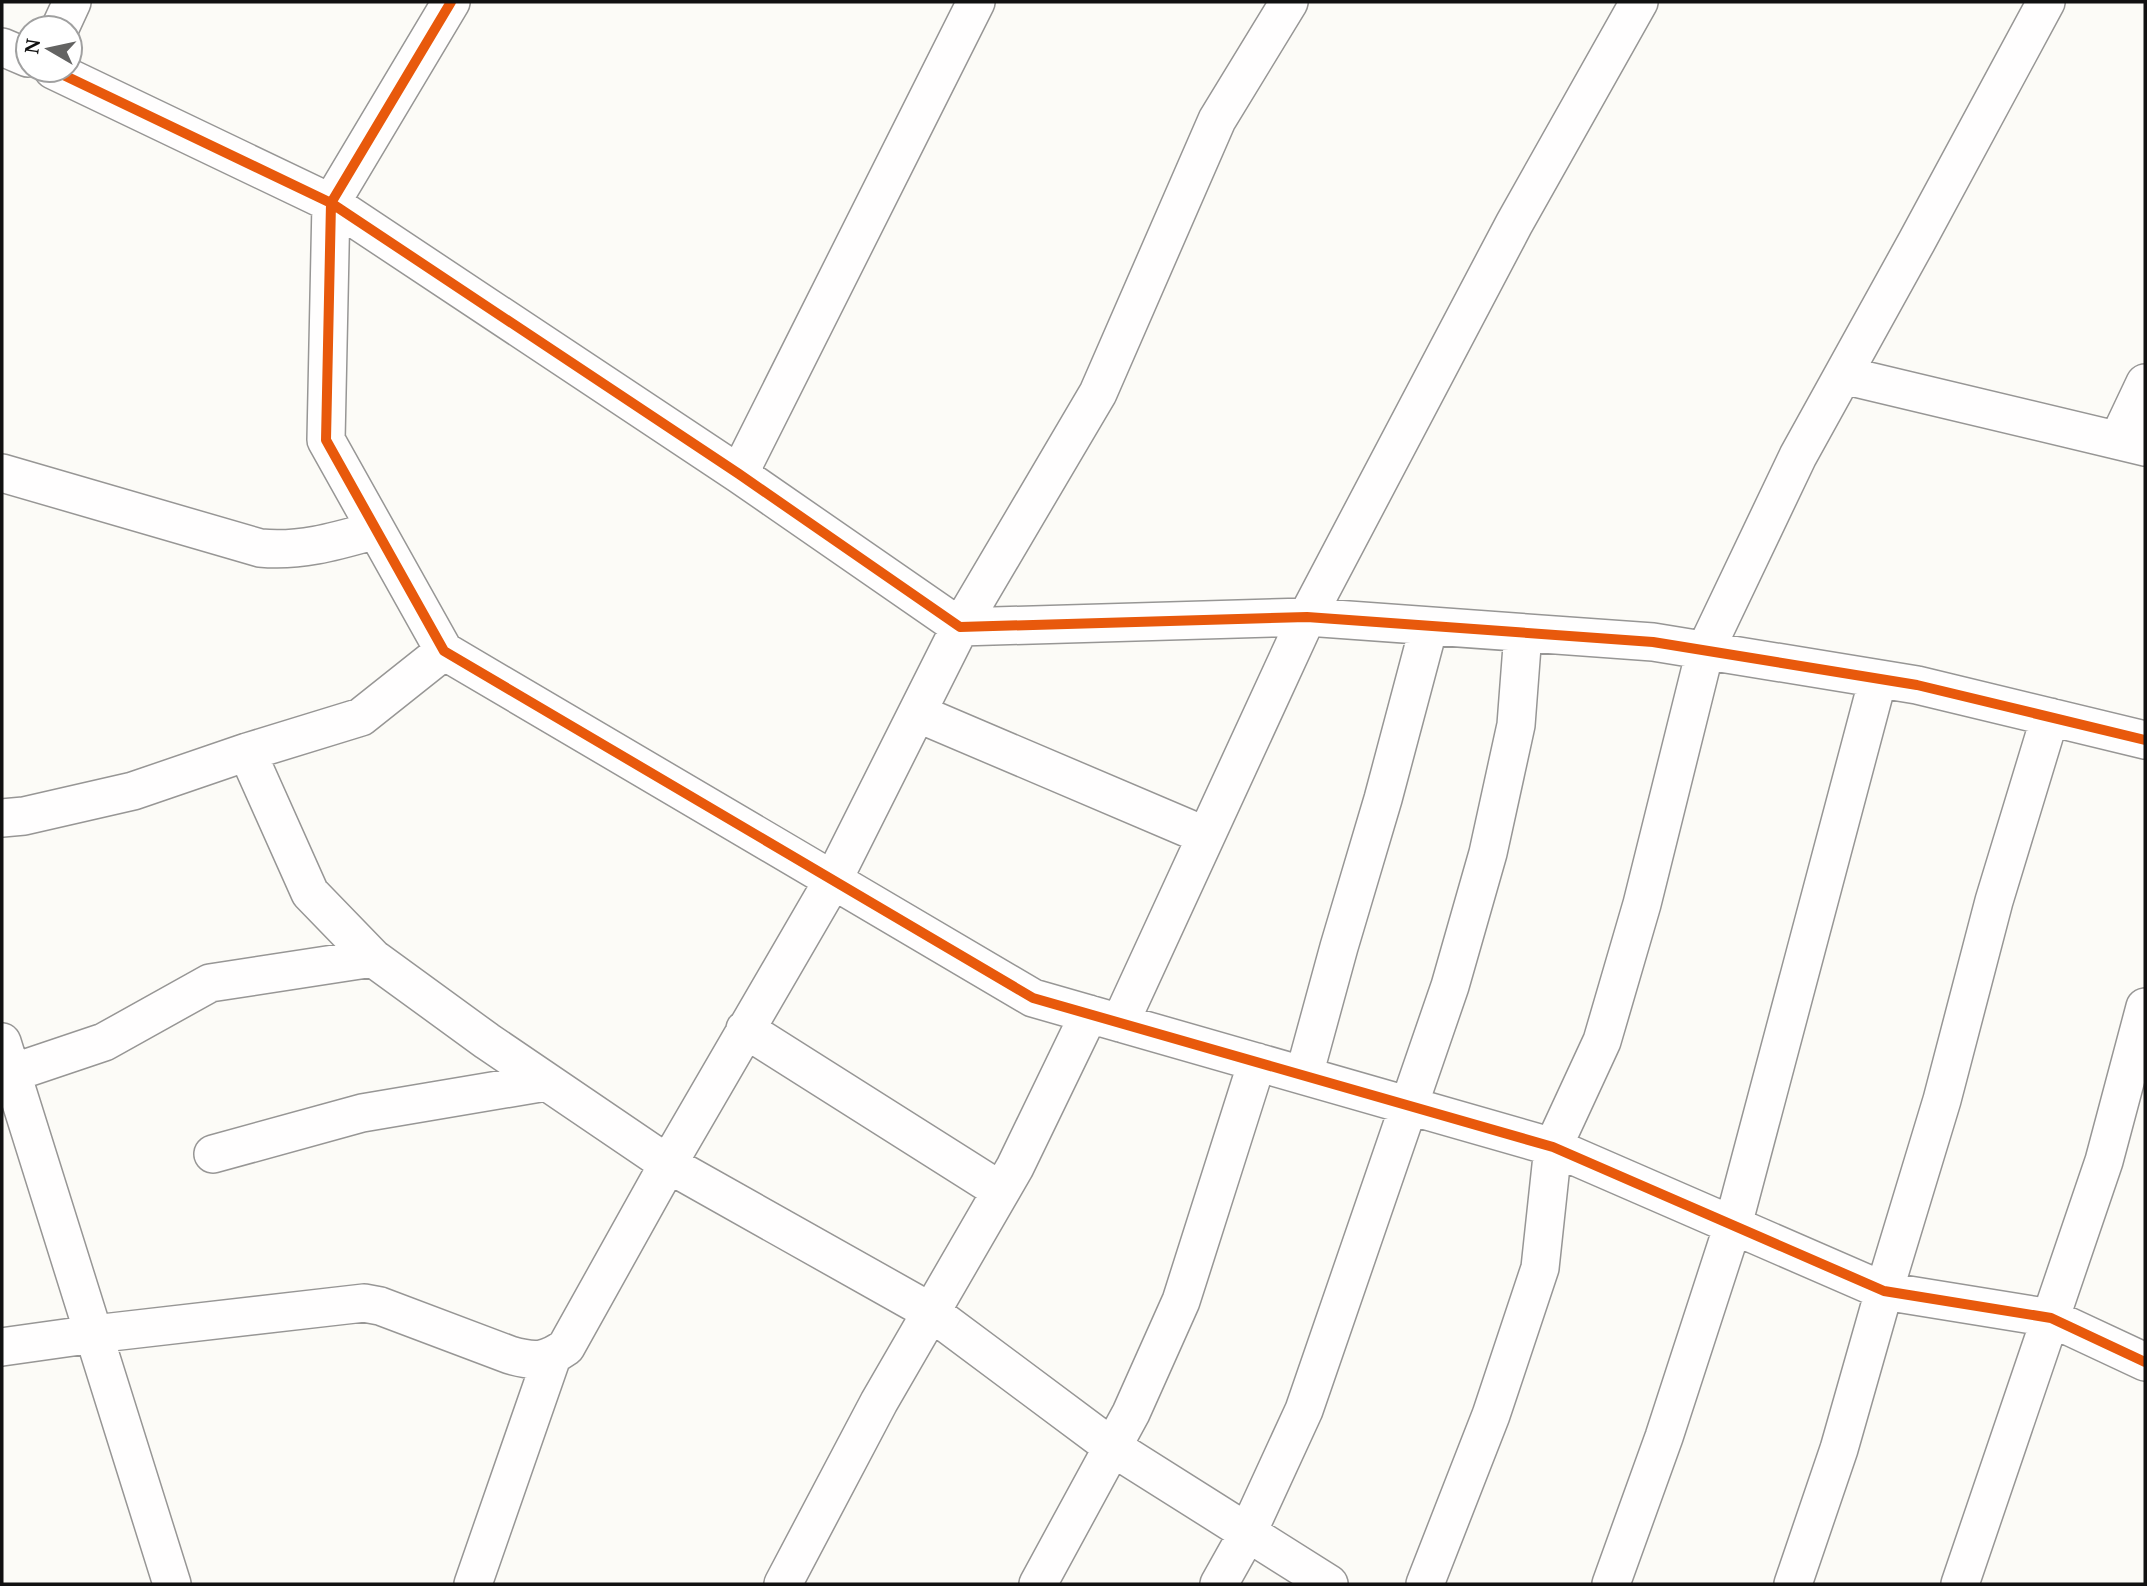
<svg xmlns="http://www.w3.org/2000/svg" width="2147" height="1586" font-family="'Noto Serif',serif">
	<rect width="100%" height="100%" fill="#fcfbf7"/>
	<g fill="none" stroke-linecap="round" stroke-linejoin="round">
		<!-- street casing -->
		<g stroke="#979695" stroke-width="40">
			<path id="street" d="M451,2l-120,201 -5,237 118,211 589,347 520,149 331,144 167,27 94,44
				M60,28l12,-26
				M2,47l26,11
				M53,70l278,133 408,271 221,153 347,-10 346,25 264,43 228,55
				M1843,375l302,72
				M2118,440l27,-57
				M2,473l258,75c41,4 77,-7 116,-18
				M739,474l237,-472
				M917,713l289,123
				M2,818l22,-2 109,-25 114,-39 114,-35 83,-66
				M373,958l114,83 181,123 165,-284 127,-253 138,-234 119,-273 72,-118
				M1120,1023l187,-406 207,-393 125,-222
				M745,1029l256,162
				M2,1042l170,542
				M12,1073l92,-31 106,-59 163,-25 -63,-65 -63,-141
				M1304,1075l35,-128 44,-148 46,-173
				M213,1154l149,-41 184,-31
				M2,1347l92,-13 270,-31 16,3 130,49c25,7 35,7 56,-8l102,-183 263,148 181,135 217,137
				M473,1584l79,-227
				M783,1584l96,-182 136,-235 74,-153
				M1038,1584l93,-171 50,-112 76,-239
				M1219,1584l28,-50 57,-124 146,-424 38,-133 28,-128 7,-92
				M1425,1584l66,-169 49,-147 13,-121 49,-106 40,-137 63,-253 93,-195 119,-215 129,-239
				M1611,1584l53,-147 69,-212 145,-546
				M1793,1584l46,-135 45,-158 58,-191 52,-199 56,-184
				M1960,1584l144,-423 41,-154"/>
		</g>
		<!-- street -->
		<use href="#street" stroke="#fffefe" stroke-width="37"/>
		<!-- cycleway casing -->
		<g stroke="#fff" stroke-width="15">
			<path id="cycleway" d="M451,2l-120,201 -5,237 118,211 589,347 520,149 331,144 167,27 94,44
				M53,70l278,133 408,271 221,153 347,-10 346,25 264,43 228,55"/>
		</g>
		<!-- cycleway -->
		<use href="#cycleway" stroke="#e8590c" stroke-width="10"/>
	</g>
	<!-- border -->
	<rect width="2147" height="1586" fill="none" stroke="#111111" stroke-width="7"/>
	<!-- north arrow -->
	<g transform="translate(49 49) rotate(279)"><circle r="33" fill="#ffffff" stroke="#a0a0a0" stroke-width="2"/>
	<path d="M0-5L12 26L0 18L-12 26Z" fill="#636362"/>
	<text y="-10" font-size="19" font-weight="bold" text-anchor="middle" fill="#111111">N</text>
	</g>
</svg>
